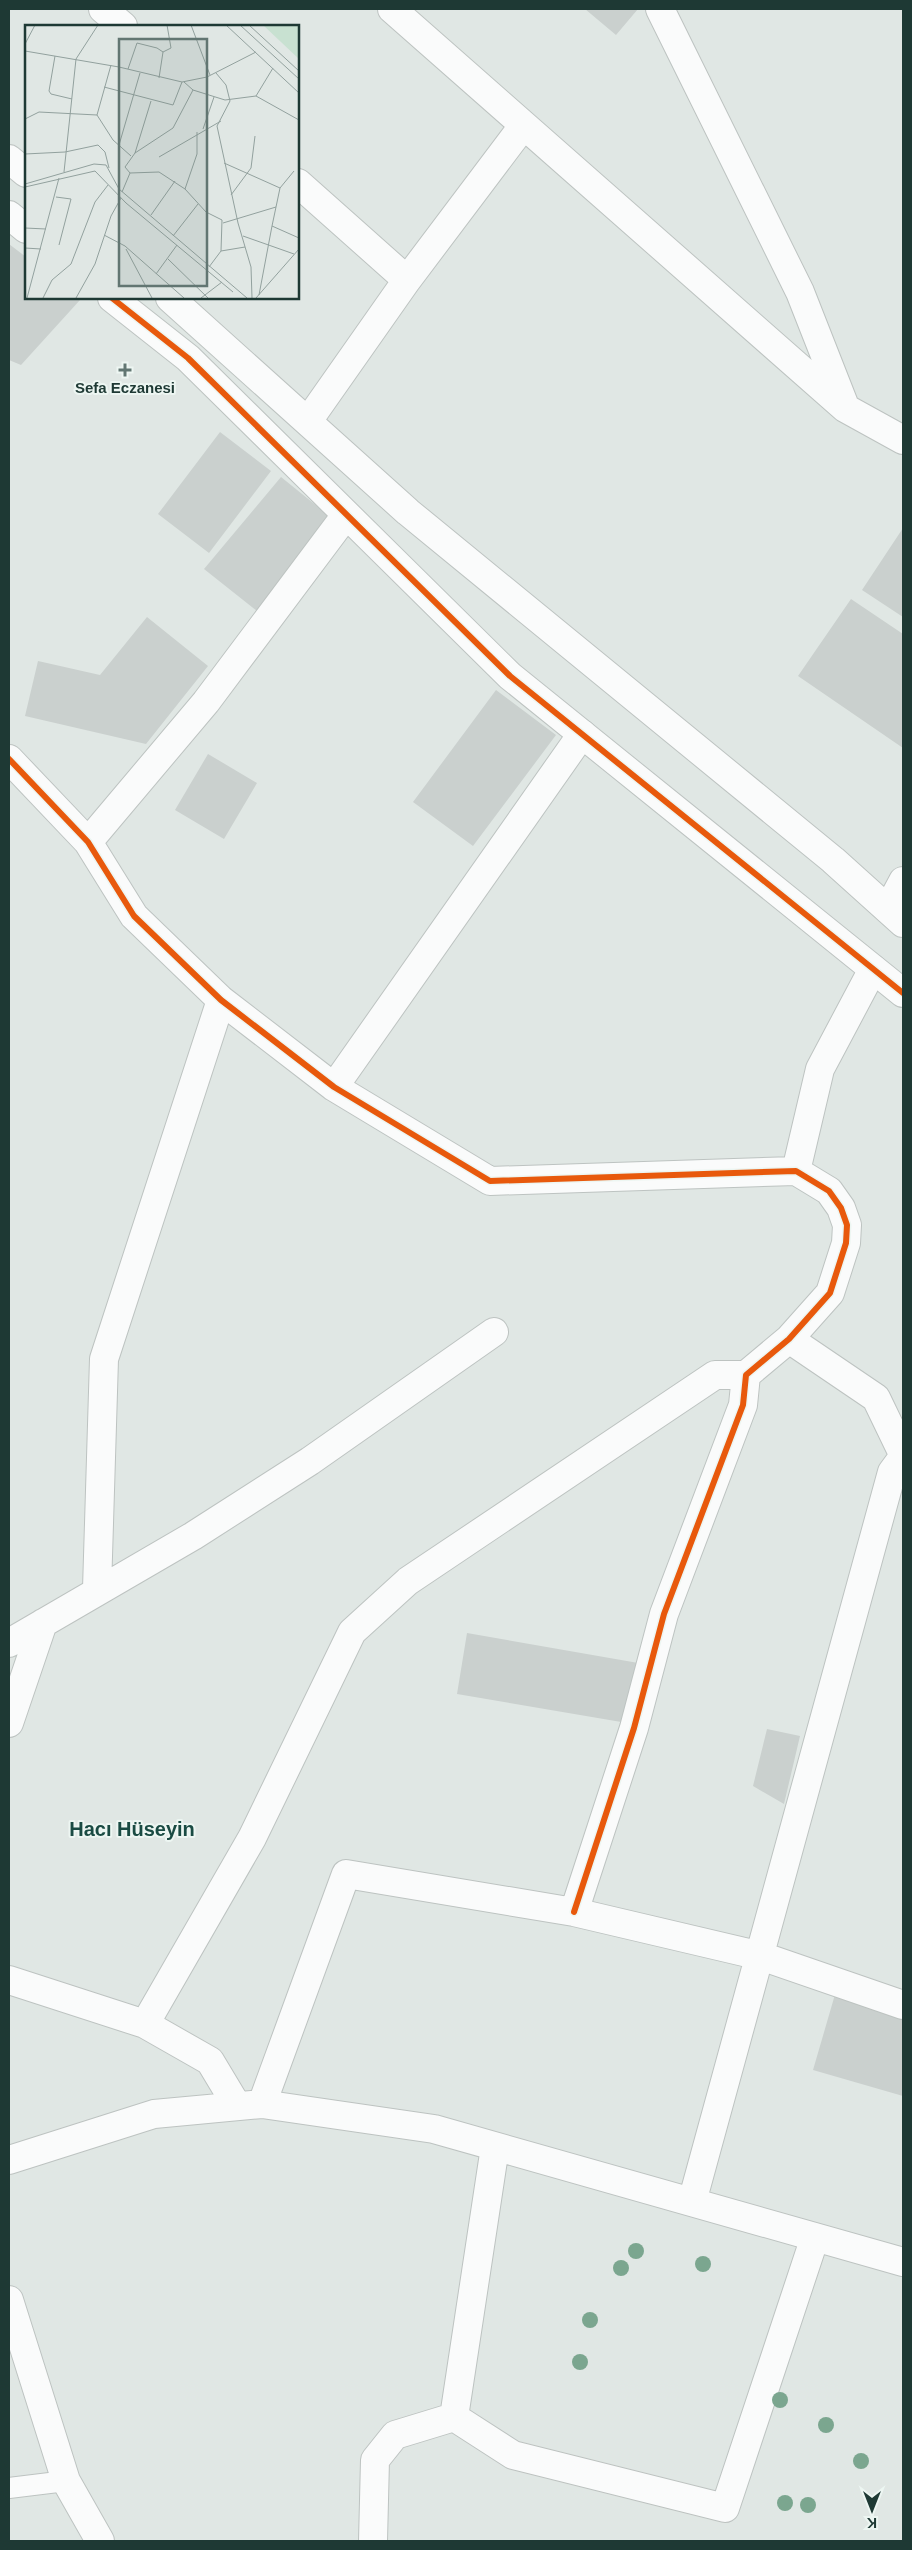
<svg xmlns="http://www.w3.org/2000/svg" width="912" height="2550" font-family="Arial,sans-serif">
	<rect width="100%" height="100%" fill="#e0e7e4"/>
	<!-- building -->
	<path fill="#cad0ce" d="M585,9h53l-22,26z
		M9,244l17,13v41h51l3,2 -59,65 -12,-5z
		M220,432l51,39 -62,82 -51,-39z
		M281,477l52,42 -76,92 -53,-42z
		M903,528v89l-41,-27z
		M851,599l52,35v114l-105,-72z
		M147,617l61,49 -62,78 -121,-28 13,-55 62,14z
		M496,690l60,45 -83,111 -60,-44z
		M208,754l49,29 -33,56 -49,-29z
		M467,1633l177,31 -11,60 -176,-30z
		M767,1729l33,7 -16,68 -31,-18z
		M836,1991l67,19v86l-90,-26z"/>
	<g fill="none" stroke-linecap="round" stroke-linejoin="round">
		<!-- service casing -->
		<g stroke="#bdc3c1" stroke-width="22">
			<path id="service" d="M9,2488l57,-7"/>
		</g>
		<!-- minor casing -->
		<g stroke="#bdc3c1" stroke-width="30">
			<path id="minor" d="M103,9l20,17
				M392,9l453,399 58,32
				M660,9l140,283 44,112
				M298,183l109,97
				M308,421l99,-141 116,-154
				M9,759l79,83 46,74 87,84 113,87 156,94 306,-10 33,20 12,17 6,17 -1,18 -16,50 -41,46 -43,36 -3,30 -79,209 -30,114 -60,184
				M88,842l118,-140 140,-187
				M888,909l15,-28
				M334,1087l248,-353
				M796,1171l24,-102 53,-100
				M789,1339l87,59 27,56
				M97,1589l7,-230 117,-359
				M9,1643l184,-107 117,-75 184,-129
				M9,1723l34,-100
				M9,1980l136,44 65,37 27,45
				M145,2024l107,-186 100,-206 56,-51 307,-206h31
				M262,2104l84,-230 228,38 187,44 142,49
				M495,2147l-41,270 59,38 212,53 90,-271
				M9,2160l145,-46 108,-10 172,25 469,133
				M692,2202l200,-730 11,-15
				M9,2300l57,181 34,60
				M373,2541l2,-81 20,-25 59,-18"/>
		</g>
		<!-- tertiary casing -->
		<g stroke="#bdc3c1" stroke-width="30">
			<path id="tertiary" d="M9,159l17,14
				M9,215l17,14
				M112,298l76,60 322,318 393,317
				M170,298l238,214 425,348 70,63"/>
		</g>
		<!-- service -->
		<use href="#service" stroke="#fafbfb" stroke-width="20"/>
		<!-- minor -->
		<use href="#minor" stroke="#fafbfb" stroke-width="28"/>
		<!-- tertiary -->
		<use href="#tertiary" stroke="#fafbfb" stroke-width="28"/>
		<!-- cycleway casing -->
		<g stroke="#edf6f2" stroke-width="9">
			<path id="cycleway" d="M112,298l76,60 322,318 393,317
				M9,759l79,83 46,74 87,84 113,87 156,94 306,-10 33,20 12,17 6,17 -1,18 -16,50 -41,46 -43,36 -3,30 -79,209 -30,114 -60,184"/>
		</g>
		<!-- cycleway -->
		<use href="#cycleway" stroke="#e8590c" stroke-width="6"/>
	</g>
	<!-- trees -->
	<g fill="#7ba68f">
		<circle cx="636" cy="2251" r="8"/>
		<circle cx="703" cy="2264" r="8"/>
		<circle cx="621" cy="2268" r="8"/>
		<circle cx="590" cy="2320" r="8"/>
		<circle cx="580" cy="2362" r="8"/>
		<circle cx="780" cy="2400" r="8"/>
		<circle cx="826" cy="2425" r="8"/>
		<circle cx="861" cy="2461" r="8"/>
		<circle cx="785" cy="2503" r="8"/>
		<circle cx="808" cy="2505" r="8"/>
	</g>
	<!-- markers -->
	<path fill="#627672" stroke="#edf6f2" stroke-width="2" d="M122.5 362.5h5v5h5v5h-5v5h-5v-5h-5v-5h5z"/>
	<g text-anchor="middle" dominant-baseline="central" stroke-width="4" stroke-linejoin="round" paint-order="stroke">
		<!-- poi labels -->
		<g font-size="15" font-weight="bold" fill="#1e3934" stroke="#edf6f2">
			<text x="125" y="387">Sefa Eczanesi</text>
		</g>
		<!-- district labels -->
		<g font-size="20" font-weight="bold" fill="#1a4b43" stroke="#edf6f2">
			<text x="132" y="1829">Hacı Hüseyin</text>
		</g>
	</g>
	<!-- overview -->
	<g transform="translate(25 25)">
		<rect width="274" height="274" fill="#e0e7e4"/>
		<path d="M238,0h36v34z" fill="#c8e1d1"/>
		<path fill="none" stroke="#92a19e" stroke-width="1" d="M166,0l19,50M201,0l73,68M215,0l59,54M224,0l50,46M0,19l10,-19M0,26l94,16 63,15 25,-5 49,-25M138,27l8,-4 -4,-23M30,31l-6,35 2,3 21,5M86,40l-14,50 16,25 18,16M103,44l9,-26 20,5 6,4 -4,26M191,48l10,12 4,16 -13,25 21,97 13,44 1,31M159,57l9,8 32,10 31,-4 43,24M79,62l69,18 9,-23M231,71l17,-28M126,76l-16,52 -10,14 5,6 29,-1 26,17 21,23 16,8 -1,31 -12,16M0,94l14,-7 58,3M0,101v18M178,104l11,-32M94,120l21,-72M110,128l38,-25 20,-38M0,129l40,-2 33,-7 7,7 4,16M134,132l62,-36M199,138l56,25M39,147l12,-113 22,-34M0,159l69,-20 12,1 13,24 128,109M0,162l70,-16 31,32 107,89M160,164l12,-35v-22M97,167l8,-19M206,170l20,-27 4,-32M31,172l15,2 -12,46M126,190l24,-34M198,198l53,-16M247,201l8,-38 14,-17M0,203l21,1M79,210l21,11 59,52M148,211l25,-32M218,211l51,18M0,223l16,1M101,224l26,49M196,226l24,-4M143,234l40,39M131,249l21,-29M234,270l13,-69 27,12M2,273l32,-120M18,273l9,-18 19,-16 24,-62 13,-17M51,273l19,-34 16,-48 10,-18M176,273l21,-16M231,273l43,-49"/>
		<path fill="#627672" fill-opacity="0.15" stroke="#627672" stroke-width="2.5" d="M94,14h88v247h-88z"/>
		<rect width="274" height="274" fill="none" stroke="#1e3934" stroke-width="2.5"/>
	</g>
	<!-- border -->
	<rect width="912" height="2550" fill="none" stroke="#1e3934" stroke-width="20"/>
	<!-- north arrow -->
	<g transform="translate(872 2510) rotate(180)" stroke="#edf6f2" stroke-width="4" paint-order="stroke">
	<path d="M0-4L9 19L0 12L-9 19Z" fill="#1e3934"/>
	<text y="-8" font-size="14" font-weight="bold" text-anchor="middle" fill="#1e3934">K</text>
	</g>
</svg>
